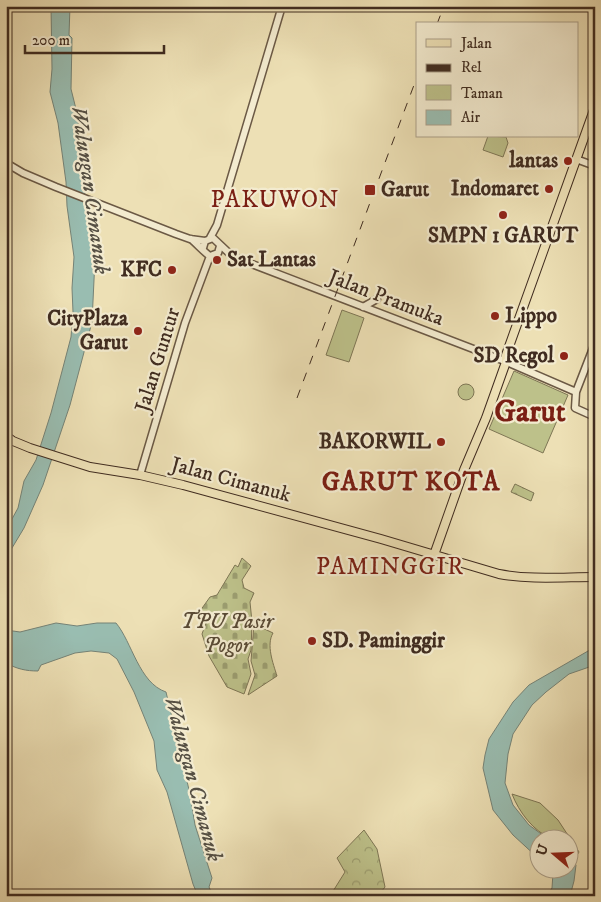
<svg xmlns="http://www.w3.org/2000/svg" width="601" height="902" font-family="'IM FELL DW Pica',serif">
	<defs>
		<pattern id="forest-crowns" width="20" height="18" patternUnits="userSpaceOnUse" patternTransform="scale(1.25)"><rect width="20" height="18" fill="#bdc18a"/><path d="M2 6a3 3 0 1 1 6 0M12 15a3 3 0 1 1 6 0" fill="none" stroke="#9b9d70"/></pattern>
		<pattern id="cemetery-stones" width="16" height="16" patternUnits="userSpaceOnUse" patternTransform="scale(1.25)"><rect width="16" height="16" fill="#bdc18a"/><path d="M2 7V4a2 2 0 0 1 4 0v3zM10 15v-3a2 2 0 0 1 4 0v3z" fill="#9b9d70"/></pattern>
	</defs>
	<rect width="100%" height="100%" fill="#ede0b5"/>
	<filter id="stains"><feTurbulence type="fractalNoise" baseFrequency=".004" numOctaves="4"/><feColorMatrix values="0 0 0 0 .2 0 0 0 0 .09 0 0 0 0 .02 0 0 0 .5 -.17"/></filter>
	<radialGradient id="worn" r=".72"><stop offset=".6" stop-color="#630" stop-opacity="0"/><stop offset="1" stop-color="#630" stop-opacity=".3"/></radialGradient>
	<!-- green -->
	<path fill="#bdc18a" stroke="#7e7655" d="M488,136l18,1 2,6 -5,14 -20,-7z
		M342,310l22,8 -15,44 -23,-7z
		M514,371l54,24 -25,58 -54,-24z
		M458 392a8 8 0 1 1 16 0a8 8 0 1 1-16 0Z
		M512,794l28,9 18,17 21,32 -5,8 -5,-7 -1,-13c-4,0 -11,1 -16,-1 -19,-8 -33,-27 -40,-45z"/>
	<!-- forest -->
	<path fill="url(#forest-crowns)" stroke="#7e7655" d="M364,830l13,19 8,38 -7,9h-48l15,-24 -8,-14z"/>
	<!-- cemetery -->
	<path fill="url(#cemetery-stones)" stroke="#7e7655" d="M515,484l19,9 -3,8 -20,-9z
		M242,558l9,8 -9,14 2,8 10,5 -4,9 2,20 -1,28 -3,9 3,15 -7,20 -17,-7 -18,-31 -7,-22 5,-14 -7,-9 10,-14 7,-2 18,-30 3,2z
		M254,624l19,9c-7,12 0,30 4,43l-29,19 7,-20 -4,-14z"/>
	<!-- water -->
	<path fill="#99bdb1" stroke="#758377" d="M51,6h19l-1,29 3,3 -1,51 6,24 7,59 2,43 9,44 -3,63 -22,83 -27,80 -19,43 -18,30v-28l12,-22 6,-27 12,-21 15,-47 20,-76 2,-25 -1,-24 2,-31 -7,-51 -1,-24 -8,-59 -8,-31 2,-23z
		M56,623l21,3 20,-3h19c16,19 23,60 50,69l24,102 5,31 17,53 -3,9 4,9h-15l-5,-12 -26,-92 -10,-22 -3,-29 -20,-49 -17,-33 -8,-6 -18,-2 -16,2 -34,12 -3,6c-12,0 -21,-2 -32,-8v-33l14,2z
		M595,647v18l-26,9 -23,18 -14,13 -19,29 -5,20 -3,29 8,22 16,20 19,14 -10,1v18l-25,-23 -20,-25 -10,-42 2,-13 4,-16 24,-37 16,-17z
		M569,856l7,9 -2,16 -4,15h-23l5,-8 1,-15 -3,-3h18z"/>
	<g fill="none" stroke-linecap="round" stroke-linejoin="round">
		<!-- minor casing -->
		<g stroke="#6b5945" stroke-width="9">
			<path id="minor" d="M576,159l19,7
				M6,163l17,10 33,14 120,47 14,5 15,2
				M210,238l7,-13 65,-219
				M191,239c6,5 15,15 19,17l8,-3 2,-7
				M203,248l2,-7 8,-3 18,17 13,6 258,99 74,32
				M363,307l14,-8
				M595,343l-19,49 -1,16 20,9
				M140,475l45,-152 25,-67"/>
		</g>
		<!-- major casing -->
		<g stroke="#402c20" stroke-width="10">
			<path id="major" d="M6,436l7,5 17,7 60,19 50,8 43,10 198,54 118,35c31,6 64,3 96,3
				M434,555l30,-85 22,-52 20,-56v-7l89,-248"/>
		</g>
		<!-- minor -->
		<use href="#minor" stroke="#f3ebcf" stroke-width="6"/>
		<!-- major -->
		<use href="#major" stroke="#ede0b5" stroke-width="8"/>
		<!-- rail -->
		<path stroke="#402c20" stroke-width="1" stroke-dasharray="9 9" stroke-linecap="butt" d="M437,24l7,-18
			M297,398l120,-321"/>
	</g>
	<!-- markers -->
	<g fill="#8f2418" stroke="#f3ebcf" stroke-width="2">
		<circle cx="568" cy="161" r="5"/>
		<circle cx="549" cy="189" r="5"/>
		<rect x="364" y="184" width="12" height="12" rx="2.5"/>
		<circle cx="503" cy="215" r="5"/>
		<circle cx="217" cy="260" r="5"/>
		<circle cx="172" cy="270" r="5"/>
		<circle cx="495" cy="316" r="5"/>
		<circle cx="138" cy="331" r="5"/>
		<circle cx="564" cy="356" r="5"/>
		<circle cx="441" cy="442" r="5"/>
		<circle cx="312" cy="641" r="5"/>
	</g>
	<g text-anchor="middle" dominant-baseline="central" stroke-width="4.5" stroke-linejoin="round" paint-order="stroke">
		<!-- poi labels -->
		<g font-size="21" font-weight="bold" fill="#402c20" stroke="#f3ebcf" text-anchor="end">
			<text x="558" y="161">lantas</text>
			<text x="539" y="189">Indomaret</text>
			<text x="381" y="190" text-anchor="start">Garut</text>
			<text x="503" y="236" text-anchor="middle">SMPN 1 GARUT</text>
			<text x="227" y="260" text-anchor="start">Sat Lantas</text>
			<text x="162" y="270">KFC</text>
			<text x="505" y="316" text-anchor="start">Lippo</text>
			<text x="128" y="319">CityPlaza<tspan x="128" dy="24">Garut</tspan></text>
			<text x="554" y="356">SD Regol</text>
			<text x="431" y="442">BAKORWIL</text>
			<text x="322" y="641" text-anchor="start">SD. Paminggir</text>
		</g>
		<!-- street labels -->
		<g font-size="21" fill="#402c20" stroke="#f3ebcf">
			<text transform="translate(386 298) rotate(21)">Jalan Pramuka</text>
			<text transform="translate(158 360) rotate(-73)">Jalan Guntur</text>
			<text transform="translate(231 480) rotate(15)">Jalan Cimanuk</text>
		</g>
		<!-- park labels -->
		<g font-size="21" font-style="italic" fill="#594a35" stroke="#f3ebcf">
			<text x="227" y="622">TPU Pasir<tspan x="227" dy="24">Pogor</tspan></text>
		</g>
		<!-- water labels -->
		<g font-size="22" font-style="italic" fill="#565044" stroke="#f3ebcf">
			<text transform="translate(90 190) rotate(82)">Walungan Cimanuk</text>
			<text transform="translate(193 779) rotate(75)">Walungan Cimanuk</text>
		</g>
		<!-- quarter labels -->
		<g font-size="24" letter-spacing="1" fill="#7a1f14" stroke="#f3ebcf">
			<text x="275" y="200">PAKUWON</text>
			<text x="390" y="567">PAMINGGIR</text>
		</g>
		<!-- district labels -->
		<g font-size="26" font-weight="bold" letter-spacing="1" fill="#7a1f14" stroke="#f3ebcf">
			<text x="411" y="482">GARUT KOTA</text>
		</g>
		<!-- town labels -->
		<g font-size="31" font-weight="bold" fill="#7a1f14" stroke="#f3ebcf">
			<text x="530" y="412">Garut</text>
		</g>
	</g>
	<!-- margin -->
	<rect width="601" height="902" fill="none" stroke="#ede0b5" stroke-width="25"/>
	<rect x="8" y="8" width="586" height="887" fill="none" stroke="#402c20" stroke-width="2.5"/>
	<rect x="12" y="12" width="576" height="877" fill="none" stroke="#402c20"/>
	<!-- legend -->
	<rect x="416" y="22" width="162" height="115" fill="#f3ebcf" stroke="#ab9f89"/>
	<rect x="426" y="39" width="25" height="8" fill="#ede0b5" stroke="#ab9f89"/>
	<text x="461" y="48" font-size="15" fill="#402c20">Jalan</text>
	<rect x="426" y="64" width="25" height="8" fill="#402c20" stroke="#ab9f89"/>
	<text x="461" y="72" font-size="15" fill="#402c20">Rel</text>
	<rect x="426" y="85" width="25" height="15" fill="#bdc18a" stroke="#ab9f89"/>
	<text x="461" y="98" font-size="15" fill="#402c20">Taman</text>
	<rect x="426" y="110" width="25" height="15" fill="#99bdb1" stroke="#ab9f89"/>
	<text x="461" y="122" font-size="15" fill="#402c20">Air</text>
	<!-- north arrow -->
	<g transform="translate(554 854) rotate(289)"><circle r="24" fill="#f3ebcf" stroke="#ab9f89"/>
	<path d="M0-4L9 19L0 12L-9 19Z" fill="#8f2418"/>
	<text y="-8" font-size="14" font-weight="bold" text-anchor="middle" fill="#402c20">U</text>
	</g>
	<!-- scale -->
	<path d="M25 45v8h139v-8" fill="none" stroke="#402c20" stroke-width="2.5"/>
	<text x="32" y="45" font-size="15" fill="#402c20" stroke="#f3ebcf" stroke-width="4" paint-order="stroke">200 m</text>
	<rect width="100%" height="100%" filter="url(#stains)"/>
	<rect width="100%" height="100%" fill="url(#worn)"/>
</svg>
